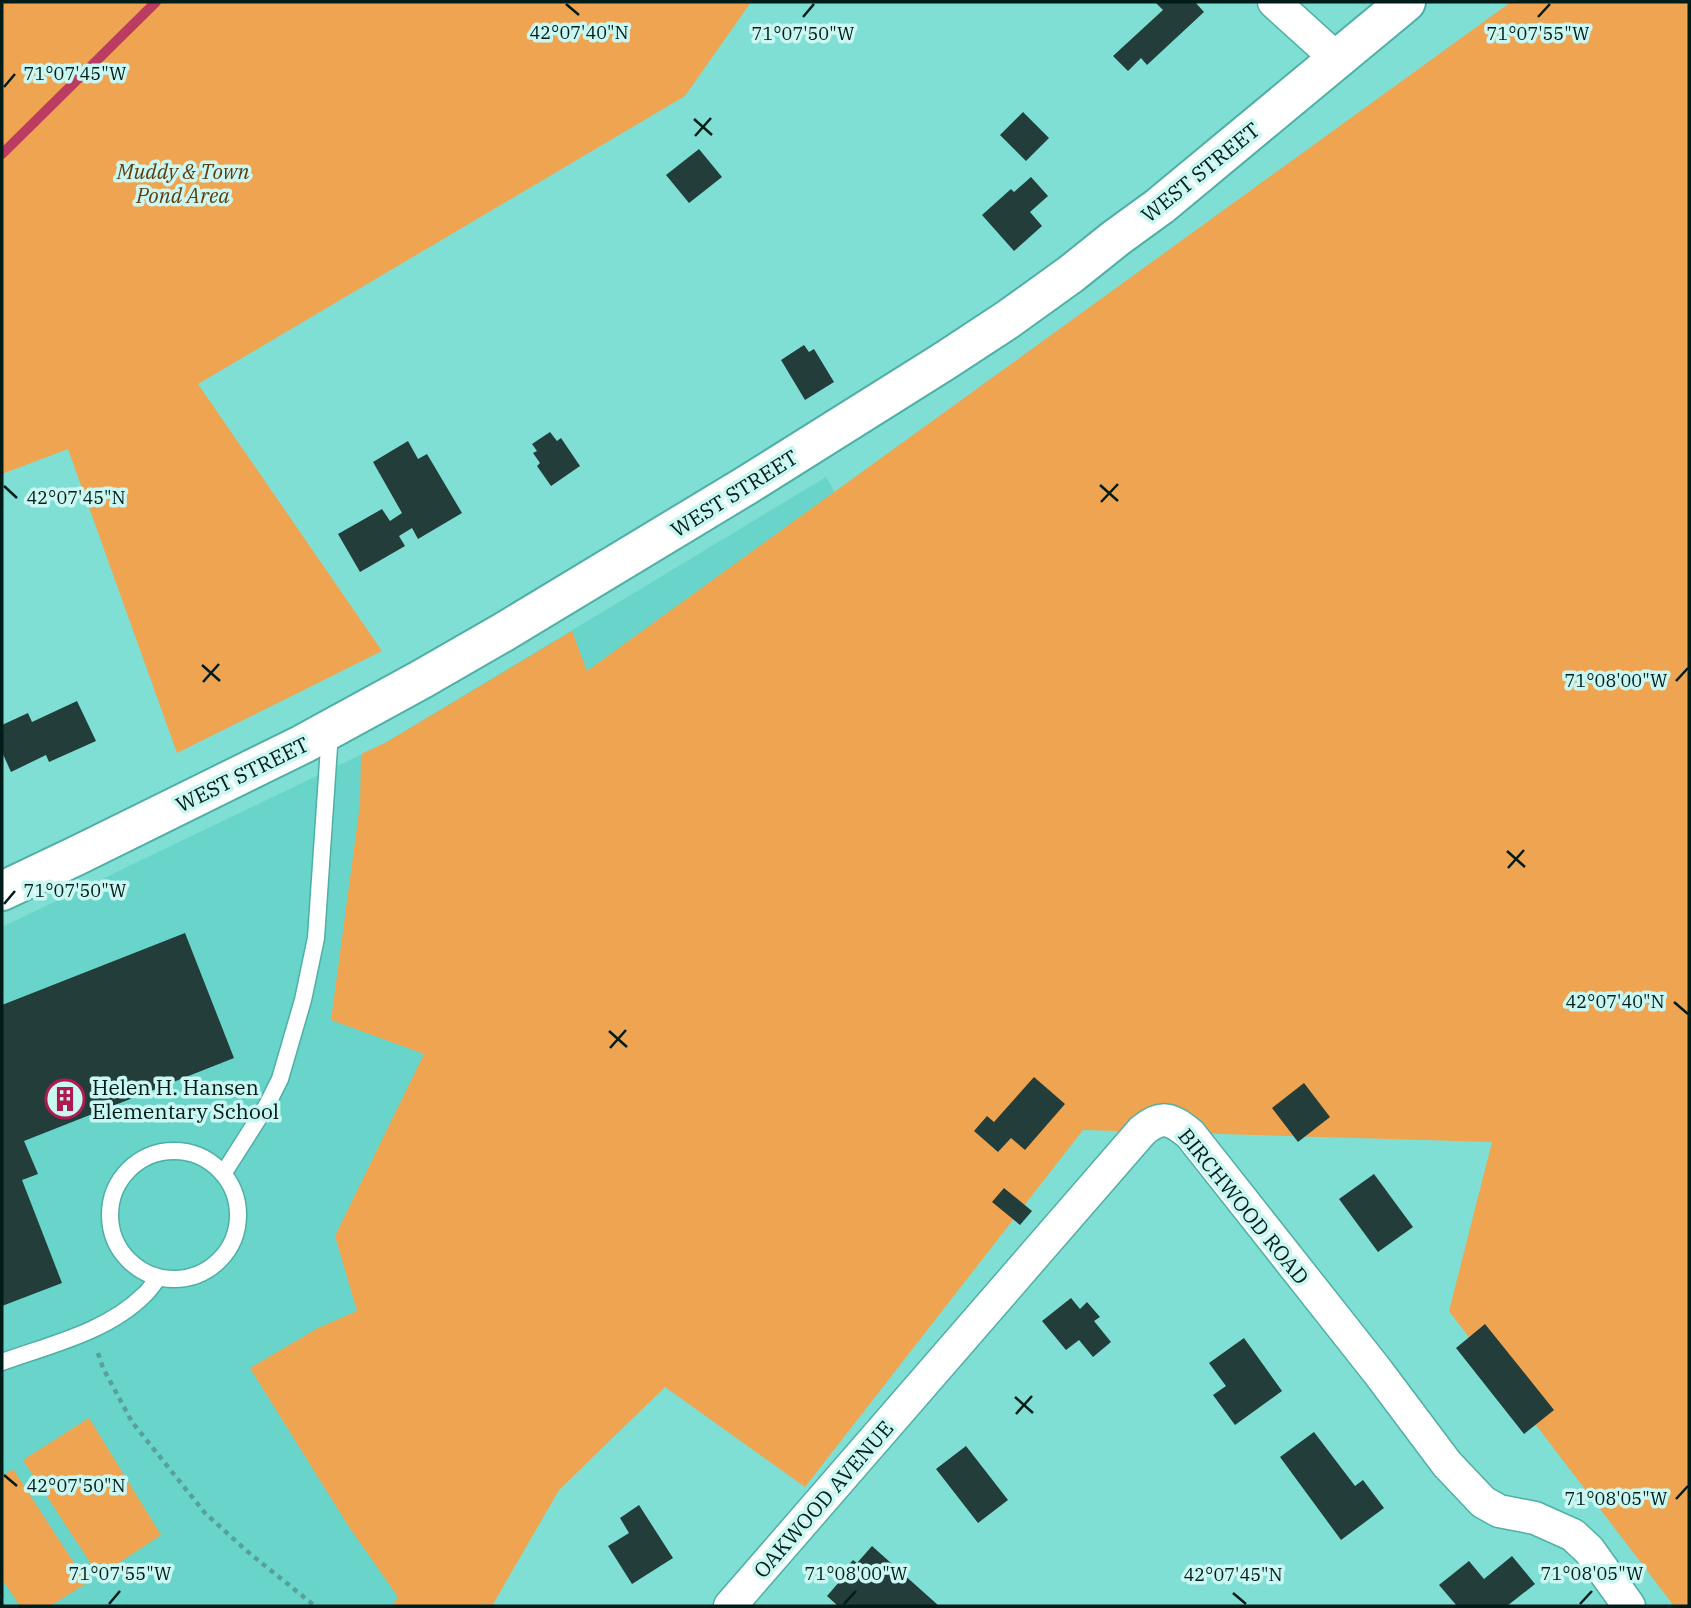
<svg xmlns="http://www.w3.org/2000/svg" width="1691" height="1608" font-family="'IBM Plex Serif',serif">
	<rect width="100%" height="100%" fill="#80dfd5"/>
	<!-- built -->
	<path fill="#69d5ca" d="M826,477l293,509 -722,620h-395v-679l383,-184z"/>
	<!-- green -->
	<path fill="#eea450" d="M2,2h749l-66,94 -487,288 184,267 -205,102 -109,-304 -66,25z
		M1511,2h178v1604h-15l-225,-295 43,-169 -409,-12 -278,357 -140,-100 -106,103 -67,116h-100l6,-9 -49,-70 -99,-159 68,-40 39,-17 -22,-75 89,-182 -93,-34 29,-216 1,-50 24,-11 187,-112 15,40z
		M89,1418l72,117 -62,41 -76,-116z
		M13,1469l74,114 -37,23h-30l-18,-27v-102z"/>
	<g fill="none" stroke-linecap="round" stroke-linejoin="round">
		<!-- stream -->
		<path stroke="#bb3c61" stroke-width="10" d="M2,154l154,-152"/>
	</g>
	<!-- building -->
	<path fill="#223d3a" d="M1155,2h40l9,10 -57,53 -6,-7 -13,13 -15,-15 50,-46z
		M1023,112l26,26 -23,23 -26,-26z
		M699,149l23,28 -33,26 -23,-28z
		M1031,177l17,19 -18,16 12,14 -28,25 -32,-36 29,-26 3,3z
		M804,345l5,7 5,-3 20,33 -29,18 -24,-40z
		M550,432l7,9 4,-3 19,28 -29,20 -14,-20 3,-3 -7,-10 4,-2 -5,-7z
		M408,441l10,18 9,-5 35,59 -44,26 -6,-11 -13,8 6,10 -45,26 -22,-38 44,-25 8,12 12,-8 -29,-51z
		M77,701l19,40 -47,21 -3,-7 -35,17 -9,-20v-27l26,-12 4,9z
		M185,933l49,125 -210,83 14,33 -16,6 40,103 -60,23v-301z
		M1034,1077l31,27 -40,46 -14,-12 -13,14 -24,-21 13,-15 7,6z
		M1304,1083l26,34 -32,25 -26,-34z
		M1374,1174l39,53 -35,25 -39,-53z
		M1004,1188l28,23 -12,14 -28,-23z
		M1071,1298l9,11 7,-7 13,15 -6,4 17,21 -18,15 -14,-17 -13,10 -24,-29z
		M1485,1324l69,86 -30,24 -68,-86z
		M1244,1338l38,53 -47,34 -22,-30 13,-9 -17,-23z
		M1314,1432l41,54 8,-6 21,28 -43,32 -61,-83z
		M966,1446l42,54 -30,23 -42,-54z
		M639,1505l34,53 -41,26 -24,-38 21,-13 -9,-15z
		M872,1546l67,60h-101l-11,-10 19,-22 -3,-3 10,-11 4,3z
		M1512,1556l23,28 -28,22h-50l-18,-21 30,-24 15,18z"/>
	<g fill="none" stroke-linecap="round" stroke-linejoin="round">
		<!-- service casing -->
		<g stroke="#4eafa6" stroke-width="19">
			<path id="service" d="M110 1215a64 64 0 1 1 128 0a64 64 0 1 1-128 0Z
				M223,1174l44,-69 13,-26 23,-79 13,-62 14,-206
				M2,1362c47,-17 105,-30 142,-67 5,-4 9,-11 14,-17"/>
		</g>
		<!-- minor casing -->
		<g stroke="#4eafa6" stroke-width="35">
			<path id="minor" d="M1274,2l64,58
				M730,1606l412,-475c20,-17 29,-12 48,3l188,238 69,92 36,38 16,9 36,7 38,17 16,15 40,56"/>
		</g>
		<!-- tertiary casing -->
		<g stroke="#4eafa6" stroke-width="42">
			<path id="tertiary" d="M2,891l76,-36 225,-111 119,-65 80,-46 245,-148 196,-123 64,-42 64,-46 45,-36 44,-32 246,-204"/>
		</g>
		<!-- path -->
		<path stroke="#57a199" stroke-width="4.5" stroke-dasharray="5 5" stroke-linecap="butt" d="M98,1353l5,15 29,54 73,91 43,39 67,54"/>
		<!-- service -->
		<use href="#service" stroke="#fff" stroke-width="16"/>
		<!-- minor -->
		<use href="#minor" stroke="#fff" stroke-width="32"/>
		<!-- tertiary -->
		<use href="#tertiary" stroke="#fff" stroke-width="38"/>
	</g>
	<!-- ticks -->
	<path fill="none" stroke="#001c19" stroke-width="2.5" d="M566,4l13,11M803,17l11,-13M1538,17l12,-13M4,87l11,-13M694,119l18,16M695,136l16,-18M1100,485l18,16M4,486l13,12M1101,502l17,-18M202,665l18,16M1676,681l12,-13M203,682l16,-18M1507,851l18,16M1508,868l16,-18M4,904l11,-13M1674,1002l14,12M609,1031l18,16M610,1048l16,-18M1015,1397l18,16M1016,1414l16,-18M4,1475l13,11M1676,1499l12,-13M1233,1593l13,11M109,1604l11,-13M844,1604l12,-13M1580,1604l12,-13"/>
	<!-- icons -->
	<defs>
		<g id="building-ring" transform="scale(2.0125)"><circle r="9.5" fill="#caf7f1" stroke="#ad1b4f" stroke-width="1.5"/><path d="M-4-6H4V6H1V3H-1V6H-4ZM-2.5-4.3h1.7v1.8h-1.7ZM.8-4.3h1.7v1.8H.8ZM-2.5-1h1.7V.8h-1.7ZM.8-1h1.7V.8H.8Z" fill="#ad1b4f"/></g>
	</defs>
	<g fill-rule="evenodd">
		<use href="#building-ring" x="65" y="1099"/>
	</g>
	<g text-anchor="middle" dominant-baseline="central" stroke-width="7" stroke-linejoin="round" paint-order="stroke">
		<!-- park labels -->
		<g font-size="21" font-style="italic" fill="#603b0d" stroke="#caf7f1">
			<text x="183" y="171">Muddy &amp; Town<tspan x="183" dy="24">Pond Area</tspan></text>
		</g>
		<!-- street labels -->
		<g font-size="21" fill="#001c19" stroke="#caf7f1">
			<text transform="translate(1200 172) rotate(-39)">WEST STREET</text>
			<text transform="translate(734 493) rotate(-32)">WEST STREET</text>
			<text transform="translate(242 774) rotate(-26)">WEST STREET</text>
			<text transform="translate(1244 1206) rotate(51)">BIRCHWOOD ROAD</text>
			<text transform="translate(823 1499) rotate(-49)">OAKWOOD AVENUE</text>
		</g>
		<!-- poi labels -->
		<g font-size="21" fill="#001c19" stroke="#caf7f1" text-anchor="start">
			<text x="92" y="1087">Helen H. Hansen<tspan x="92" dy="24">Elementary School</tspan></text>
		</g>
	</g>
	<g font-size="18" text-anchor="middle" fill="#001c19" stroke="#caf7f1" stroke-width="7" stroke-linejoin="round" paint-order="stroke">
		<text x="579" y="39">42°07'40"N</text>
		<text x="803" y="40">71°07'50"W</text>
		<text x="1538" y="40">71°07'55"W</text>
		<text x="75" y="80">71°07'45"W</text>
		<text x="76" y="504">42°07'45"N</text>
		<text x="1616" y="687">71°08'00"W</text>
		<text x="75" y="897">71°07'50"W</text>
		<text x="1615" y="1008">42°07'40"N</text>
		<text x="76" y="1492">42°07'50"N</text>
		<text x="1616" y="1505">71°08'05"W</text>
		<text x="120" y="1580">71°07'55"W</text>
		<text x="856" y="1580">71°08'00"W</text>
		<text x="1592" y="1580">71°08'05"W</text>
		<text x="1233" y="1581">42°07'45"N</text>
	</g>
	<!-- border -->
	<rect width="1691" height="1608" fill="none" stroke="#001c19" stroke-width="7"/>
</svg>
